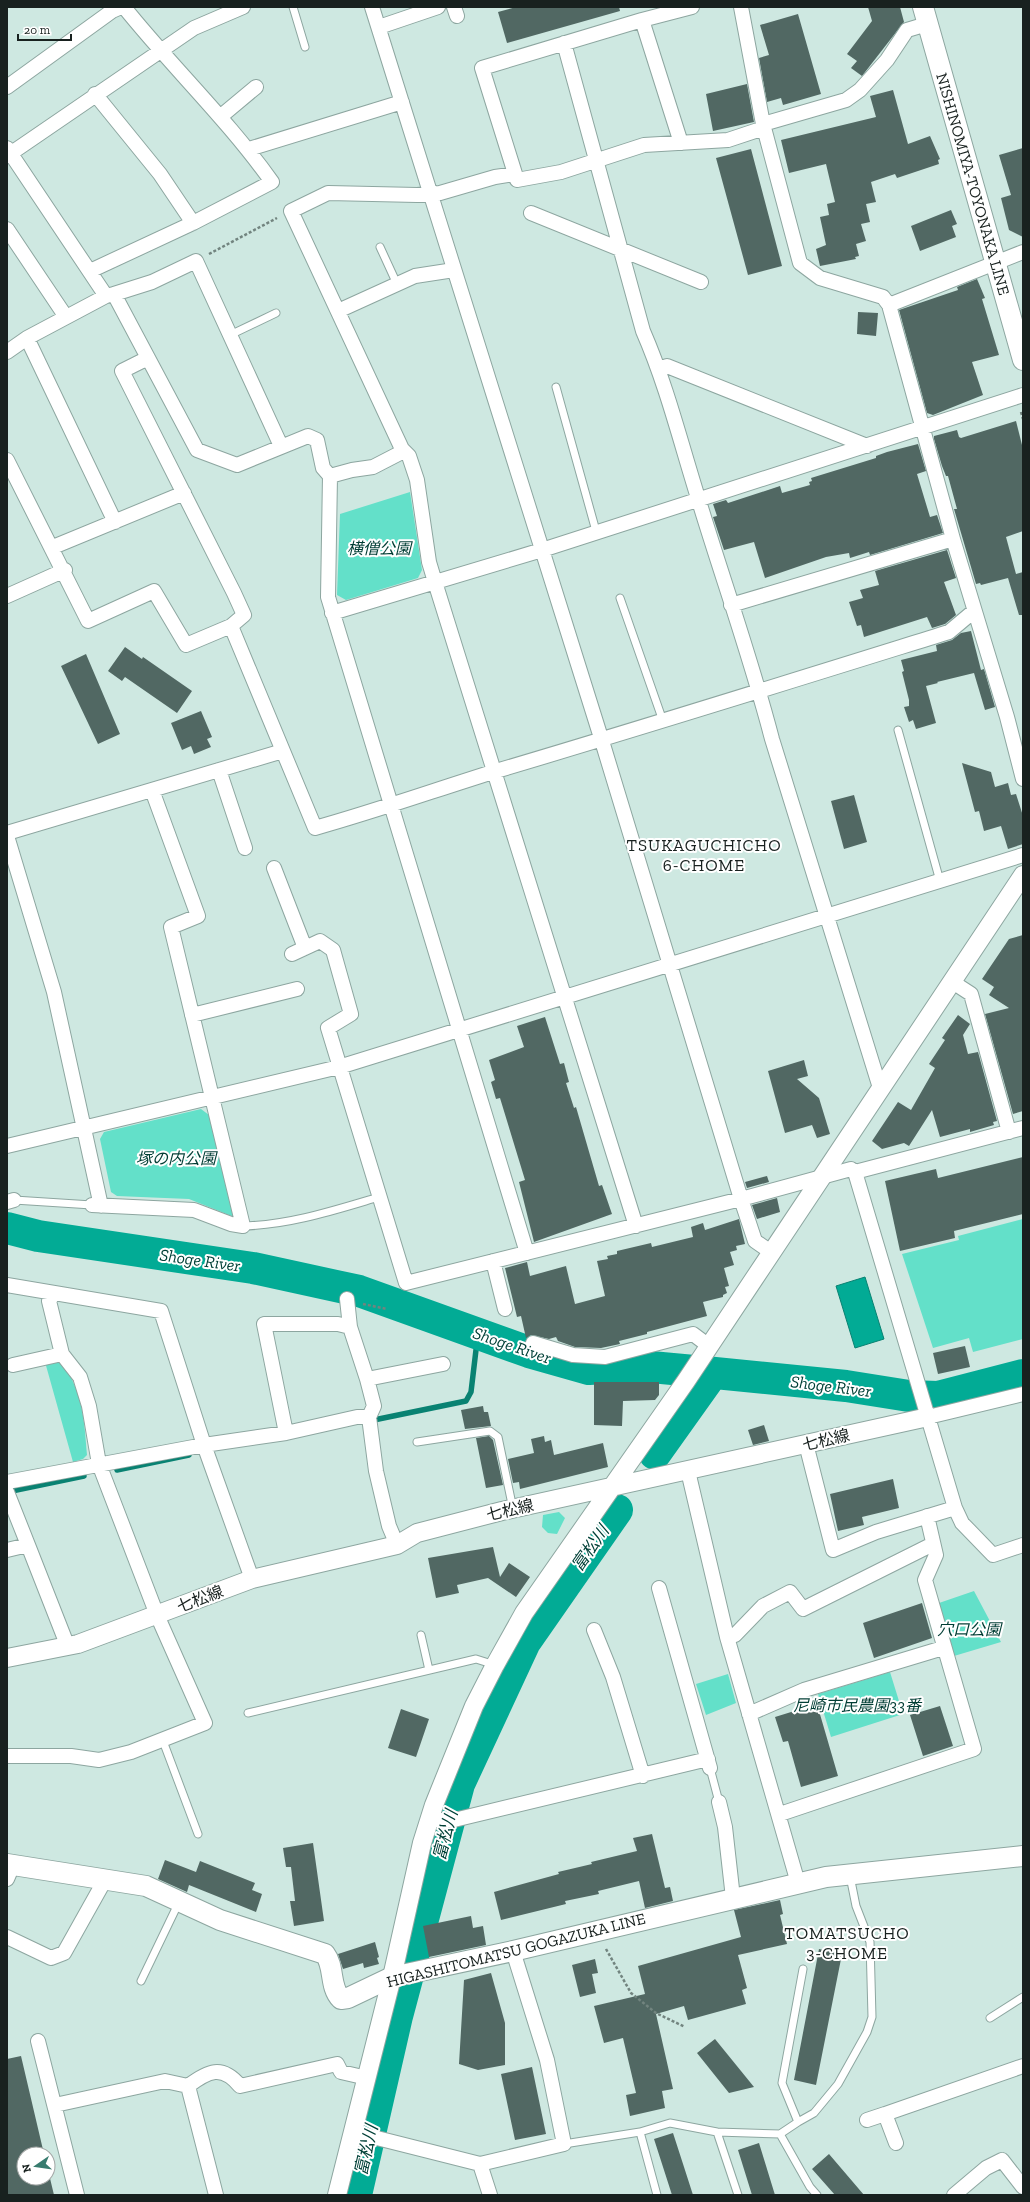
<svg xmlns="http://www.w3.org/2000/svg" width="1030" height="2202" font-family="'Zilla Slab','Noto Sans JP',serif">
	<rect width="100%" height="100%" fill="#cee8e1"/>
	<!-- green -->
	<path fill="#63e0c9" d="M410,492l12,78 -4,8 -72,22 -9,-5 3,-81z
		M201,1109l8,6 25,102 -45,-18 -72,-3 -6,-4 -11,-53 4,-7z
		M1023,1219v120l-50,13 -4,-14 -36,10 -31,-94 57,-14 -1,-4z
		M45,1362h17c21,32 22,55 25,93l-4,4 -10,3z
		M559,1512l6,6 -8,16 -9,-1 -6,-6 1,-12z
		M974,1591l27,51 -47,14 -15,-53z
		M890,1672l13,42 -72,23 -13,-43z
		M728,1674l8,29 -30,12 -10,-31z"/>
	<!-- water -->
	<path fill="#02ab95" stroke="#098272" d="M865,1277l19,62 -29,9 -19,-62z"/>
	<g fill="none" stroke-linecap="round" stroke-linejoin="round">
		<!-- stream -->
		<path stroke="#098272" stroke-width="5.5" d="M369,1421l97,-20 5,-9 7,-59
			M117,1470l72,-15
			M7,1492l77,-16"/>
		<!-- river -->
		<path stroke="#02ab95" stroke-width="32" d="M7,1228l31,8 215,32 106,23 170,61 60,17 51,-3 65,6 141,14 63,10 29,1 85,-22
			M655,1454l57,-80
			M356,2195l41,-179 62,-232 66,-142 92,-132"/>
	</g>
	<!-- building -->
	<path fill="#516863" d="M516,7h103l1,4 -113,32 -9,-31z
		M868,7h32l4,15 -42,54 -11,-8 6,-7 -10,-7 25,-33z
		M798,14l23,80 -38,11 -2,-7 -14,4 -8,-44 10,-3 -9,-30z
		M747,84l7,38 -41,9 -7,-37z
		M893,90l15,54 22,-8 10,23 -2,1 1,4 -42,14 -2,-4 -24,8 5,20 -10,2 4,18 -9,2 5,17 -10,3 3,12 -4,1 1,2 -36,7 -4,-17 10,-4 -6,-28 9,-2 -2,-11 8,-2 -9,-38 -37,9 -8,-33 95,-23 -6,-21z
		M1023,148v89l-14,-7 -8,-32 10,-3 -12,-40z
		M751,149l31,117 -34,9 -32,-117z
		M951,210l6,14 -5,2 4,11 -36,14 -9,-25z
		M977,279l8,19 -3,1 17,56 -27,7 11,33 -50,20 -6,-2 -28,-103 59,-20 -1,-3z
		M858,312l20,1 -2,23 -19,-2z
		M1016,421l7,28v82l-17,6 10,37 7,-2v43h-4l-11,-37 -27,7 -1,-2 -4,1 -22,-75h3l-9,-33h-2l-4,-10 -8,-27v-3l23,-6 2,7 2,1z
		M918,444l8,27 -9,3 13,43 7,-2 6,18 -73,22 -1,-3 -19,6 -1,-5 -23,4 -61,21 -11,-36 -30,8 -11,-33 4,-1 -4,-12 13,-4 2,3 52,-17 2,7 28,-8 -1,-3 3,-1 -1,-3 65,-20v-2l11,-4z
		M947,550l9,28 -12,4 12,33 -11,9 -13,4 -5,-11 -63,20 -3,-12 -4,1 -8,-24 14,-4 -3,-8 19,-5 -4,-14z
		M971,631l10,39 3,-1 11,38 -10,3 -11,-37 -37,9 1,1 -12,3 10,37 -20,6 -3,-9 -4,2 -5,-15 5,-1v-6l-7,-28 2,-1 -3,-11 36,-9 -1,-6 16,-5 9,-7z
		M125,647l17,12 1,-2 49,34 -15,22 -52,-36 -3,4 -14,-10z
		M86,654l34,80 -22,10 -37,-78z
		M201,711l11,26 -5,2 4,8 -17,7 -3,-8 -9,4 -11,-27z
		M962,763l29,9 4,15 13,-4 3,12 5,-1 7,22v28l-15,5 -7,-23 -17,5 -5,-20 -4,1z
		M854,795l13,47 -23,7 -13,-48z
		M1023,935v176l-10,3 -28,-100 24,-6 -20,-13 5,-8 -12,-8 27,-40z
		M958,1015l12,9 -7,11 5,19 10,-2 19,69 -4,1 1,3 -24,7v-3l-30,8 -8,-27 -23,36 -5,-3 -22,6 -10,-8 26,-39 13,8 24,-42 -6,-4 16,-24 -3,-2z
		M545,1017l15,47 4,-1 5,19 -3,1 8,25 2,-1 23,79 3,-1 10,29 -78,28 -15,-60 6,-2 -25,-82 -4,1 -5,-17 4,-2 -6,-20 35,-13 -7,-21z
		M804,1060l4,16 -11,3 22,19 11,36 -13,4 -5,-13 -27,8 -17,-62z
		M1023,1157v57l-69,17 1,7 -55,13 -15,-70 51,-12 2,9z
		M767,1176l2,6 -22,6 -2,-6z
		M777,1198l3,14 -23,7 -5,-14z
		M739,1219l6,25 -9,2 1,4 -7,2 4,13 -10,3 5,18 -4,1 2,6 -4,2v2l-20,5 4,14 -60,16v2l-28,7 1,3 -19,4 -26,-1 -17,-6 -2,-4 -7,2 -18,-4 -5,3 -5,-22 -4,1 -12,-49 22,-6 3,14 36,-10 9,38 30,-8 -8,-35 11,-2 -1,-3 10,-2v-3l34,-8 1,4 41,-10 -2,-10 12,-4 2,7z
		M965,1346l5,21 -32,7 -5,-21z
		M594,1382h65v13l-4,5 -32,1 -1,25 -28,-1z
		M483,1406l1,6h4l3,14 -26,3 -4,-19z
		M764,1425l5,16 -16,4 -5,-15z
		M489,1436l4,4 10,45 -17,3 -10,-50z
		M544,1436l1,6 6,-2 3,15 49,-12 5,24 -88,22 -1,-7 -6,1 -5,-24 26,-6 -3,-14z
		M893,1479l6,29 -37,9 2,8 -26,6 -8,-37z
		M493,1547l7,30 9,-14 21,14 -14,20 -28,-19 -31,7 2,8 -23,5 -8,-40z
		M922,1603l10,35 -58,20 -11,-35z
		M817,1704l21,72 -37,11 -13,-46 -5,1 -8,-25z
		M940,1706l13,40 -30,10 -13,-41z
		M401,1709l28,10 -13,38 -28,-9z
		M652,1834l13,54 5,-1 3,14 -28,7 -6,-27 -41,10 1,3 -34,7 1,3 -65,16 -7,-28 65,-18 -1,-2 34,-8 -1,-2 46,-11 -4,-13z
		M313,1843l11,78 -30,5 -4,-25h5l-4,-34h-5l-3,-19z
		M165,1860l31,12 4,-11 55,22 -3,7 10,4 -6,18 -67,-27 -2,7 -29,-13z
		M780,1900l3,14 -3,1 7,29 -49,11 9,33 -5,2 4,14 -58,16 -4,-14 -28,8 17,75 -11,2 3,17 -35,8 -4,-21 10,-2 -13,-55 -19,5 -10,-37 51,-12 -7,-28 103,-29 -7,-27z
		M471,1916l2,12 10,-2 3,19 -57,12 -6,-31z
		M375,1942l4,15 -2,1 2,6 -15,4 -1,-5 -20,6 -5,-15z
		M819,1949l23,5 -26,131 -22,-5z
		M595,1959l3,14 -6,1 4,19 -16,4 -8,-32z
		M491,1973l14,50v42l-27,5 -19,-6 5,-84z
		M715,2039l39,48 -25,6 -32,-40z
		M21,2056l23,98h-20v24h24v-8l6,25h-47v-136z
		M532,2067l14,67 -31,6 -14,-66z
		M673,2133l11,34 9,28h-21l-18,-56z
		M759,2143l16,52h-23l-14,-45z
		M829,2154l35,41h-29l-23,-26z"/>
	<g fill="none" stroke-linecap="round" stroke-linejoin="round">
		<!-- service casing -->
		<g stroke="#8da6a0" stroke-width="9">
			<path id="service" d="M293,7l12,40
				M380,247l17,37
				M230,335l46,-22
				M556,387l40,144
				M620,598l43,123
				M898,730l42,151
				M14,1200l78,5
				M243,1226c47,-1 92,-16 136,-29
				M417,1442l73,-11 8,6 15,72
				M421,1635l8,35
				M248,1713l228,-54 19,6
				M163,1741l35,93
				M710,1768l9,34
				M141,1981l38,-79
				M990,2018l33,-21
				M798,2122l16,-9 24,-29 29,-52 5,-15 -2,-75 -14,-36 -6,-30
				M640,2132l30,-9 47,9 21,63
				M717,2132l63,2 30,53 7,8
				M780,2134l18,-12 -16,-39 21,-114
				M564,2144l76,-12 17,63"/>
		</g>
		<!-- minor casing -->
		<g stroke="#8da6a0" stroke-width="16">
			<path id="minor" d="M372,7l230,734 139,458 14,42 16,11
				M454,7l3,9
				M692,7l-50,13 -160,48 35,112 44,-8 83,-27 84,-5 36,-12
				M741,7l22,117 37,139 20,15 63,19 6,8 134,-53
				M642,20l39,123
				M379,27l59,-20
				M564,43l79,288c24,55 38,113 56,170 24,79 52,157 73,238l108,349
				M7,87l105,-76 9,-4
				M95,94l65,80 33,49
				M220,117l36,-30
				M763,124l83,-24 14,-10 27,-30 20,-30 20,-6
				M7,148l99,148 8,-2 83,156 40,15 71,-29 9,4 6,28 7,8
				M249,149l153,-47
				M7,156l187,-128 49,-21
				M515,174l-20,3 -55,16 -23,2 -89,-2 -37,18 111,238 7,7 8,24 12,82 6,20 201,644
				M531,213l170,69
				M7,229l59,88
				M90,271l103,-48 79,-41c-44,-62 -100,-115 -148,-175
				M114,294l38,-12 44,-21 85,185
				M889,305l64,234 54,178 16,62
				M338,311l77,-35 39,-6
				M27,338l88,184
				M7,352l20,-14 79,-42
				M659,369l8,-3 200,80
				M404,451l-31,16 -21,3 -22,6 -2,121 199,656
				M7,460l81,161 66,-30 32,54 45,-19 13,-11 -10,-22 -112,-222 26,-13
				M53,547l131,-54
				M7,596l58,-26
				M731,605l222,-66
				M332,613l210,-63 481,-155
				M231,626l84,202c61,-17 120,-38 181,-57 152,-45 302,-92 453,-139l25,-21
				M219,770l26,78
				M7,833l276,-82
				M7,836l47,156 47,214
				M274,868l31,80
				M292,954l28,-13 13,9 18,64 -23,14 78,255 335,-84 110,-30 4,3 100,336 7,15 31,32 30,-10
				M951,981l20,13 38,138
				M192,1015l105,-26
				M7,1146l332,-79 684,-212
				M855,1172l168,-44
				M7,1202l7,-2
				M92,1205l102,5 37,14 12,2 -72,-299 27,-11 -46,-126
				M493,1261l12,48
				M7,1285l154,26 43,134 48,134
				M350,1327l17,52 7,27 -5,11 7,54 13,55 8,19
				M533,1343l40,12 32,2 88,-23 16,12
				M13,1365l49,-11
				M367,1379l76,-15
				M928,1417l95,-23
				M286,1433l-22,-109h74l12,3 -3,-28
				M806,1444l27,106 43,-18 79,-24
				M688,1471l39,166 71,246
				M7,1482l197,-37 82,-12 71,-16h12
				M7,1492l21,53 -21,5
				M28,1545l40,102
				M659,1588l51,180
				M594,1630l19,47 30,99
				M727,1637l8,-2 28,-29 27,-14 13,17 130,-65
				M749,1714l55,-24 139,-42
				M7,1756h64l28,4 32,-8 74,-29 -48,-108 -58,-151 -10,-58 -9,-29 -18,-23 -13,-53 5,-8
				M719,1802l6,25 8,71
				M780,1814l194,-65 -49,-169 11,-25 -9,-39
				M429,1820h25l254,-61
				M7,1879l6,-14
				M7,1937l44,21 13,-5 42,-75
				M38,2041l39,154
				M188,2086c20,-15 34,-22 52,0l97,-22 4,8 26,6
				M55,2105l110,-24 23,5 28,109
				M885,2114l138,-48
				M867,2120l18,-6 11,29
				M353,2132l127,32 10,31
				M480,2164l84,-20 -17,-84 -34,-109
				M954,2195l32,-27 16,-8 21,27"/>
		</g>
		<!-- tertiary casing -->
		<g stroke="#8da6a0" stroke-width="20">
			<path id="tertiary" d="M7,1658l71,-14 174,-65 145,-34 20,-12 85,-22 426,-94
				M337,2195l55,-218 30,-134 12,-38 40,-99 21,-41 29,-52 162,-232 337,-506"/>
		</g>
		<!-- secondary casing -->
		<g stroke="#8da6a0" stroke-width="22">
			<path id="secondary" d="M923,7l100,353
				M7,1864l139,22 74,34 105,34c10,13 4,33 16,45l7,-1 44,-21 121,-26 313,-74 197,-21"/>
		</g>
		<!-- path -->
		<path stroke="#72847f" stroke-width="2.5" stroke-dasharray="3 2" stroke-linecap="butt" d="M209,254l68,-36
			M1021,412l2,7
			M363,1304l24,5
			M606,1949l25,44 25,20 29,14"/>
		<!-- service -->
		<use href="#service" stroke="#fff" stroke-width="7"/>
		<!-- minor -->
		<use href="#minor" stroke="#fff" stroke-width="14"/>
		<!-- tertiary -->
		<use href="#tertiary" stroke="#fff" stroke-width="18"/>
		<!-- secondary -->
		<use href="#secondary" stroke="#fff" stroke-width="20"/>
	</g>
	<g text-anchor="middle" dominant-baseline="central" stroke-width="4" stroke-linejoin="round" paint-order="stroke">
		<!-- street labels -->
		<g font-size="16" fill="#18211f" stroke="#fff">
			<text transform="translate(973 184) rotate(74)">NISHINOMIYA-TOYONAKA LINE</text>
			<text transform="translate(826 1440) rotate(-13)">七松線</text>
			<text transform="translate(510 1510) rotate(-13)">七松線</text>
			<text transform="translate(200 1599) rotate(-21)">七松線</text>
			<text transform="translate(516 1950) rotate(-14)">HIGASHITOMATSU GOGAZUKA LINE</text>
		</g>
		<!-- park labels -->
		<g font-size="16" font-style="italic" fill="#003d34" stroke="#fff">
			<text x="379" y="548">横僧公園</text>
			<text x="176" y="1158">塚の内公園</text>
			<text x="969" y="1629">穴口公園</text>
			<text x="857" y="1705">尼崎市民農園33番</text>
		</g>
		<!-- neighbourhood labels -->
		<g font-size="17" letter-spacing="1" fill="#18211f" stroke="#fff">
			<text x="704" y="845">TSUKAGUCHICHO<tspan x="704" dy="20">6-CHOME</tspan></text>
			<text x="847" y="1933">TOMATSUCHO<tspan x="847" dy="20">3-CHOME</tspan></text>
		</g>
		<!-- water labels -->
		<g font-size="17" font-style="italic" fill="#014037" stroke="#fff">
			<text transform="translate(200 1260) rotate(8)">Shoge River</text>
			<text transform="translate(512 1345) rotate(19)">Shoge River</text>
			<text transform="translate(831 1386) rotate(7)">Shoge River</text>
			<text transform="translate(590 1548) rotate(-55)">富松川</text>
			<text transform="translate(445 1835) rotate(-75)">富松川</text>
			<text transform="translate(366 2150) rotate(-77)">富松川</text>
		</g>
	</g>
	<!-- border -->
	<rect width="1030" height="2202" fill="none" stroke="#18211f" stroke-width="16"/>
	<!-- north arrow -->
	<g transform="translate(36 2166) rotate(257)"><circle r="19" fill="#ffffff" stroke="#a3a6a5"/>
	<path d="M0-3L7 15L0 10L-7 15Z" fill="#387c6f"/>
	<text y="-6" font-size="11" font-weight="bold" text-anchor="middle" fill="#18211f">N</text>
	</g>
	<!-- scale -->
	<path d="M18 34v6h53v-6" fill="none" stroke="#18211f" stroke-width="2"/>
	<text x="24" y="34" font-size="12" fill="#18211f" stroke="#ffffff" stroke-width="3" paint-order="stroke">20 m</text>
</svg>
